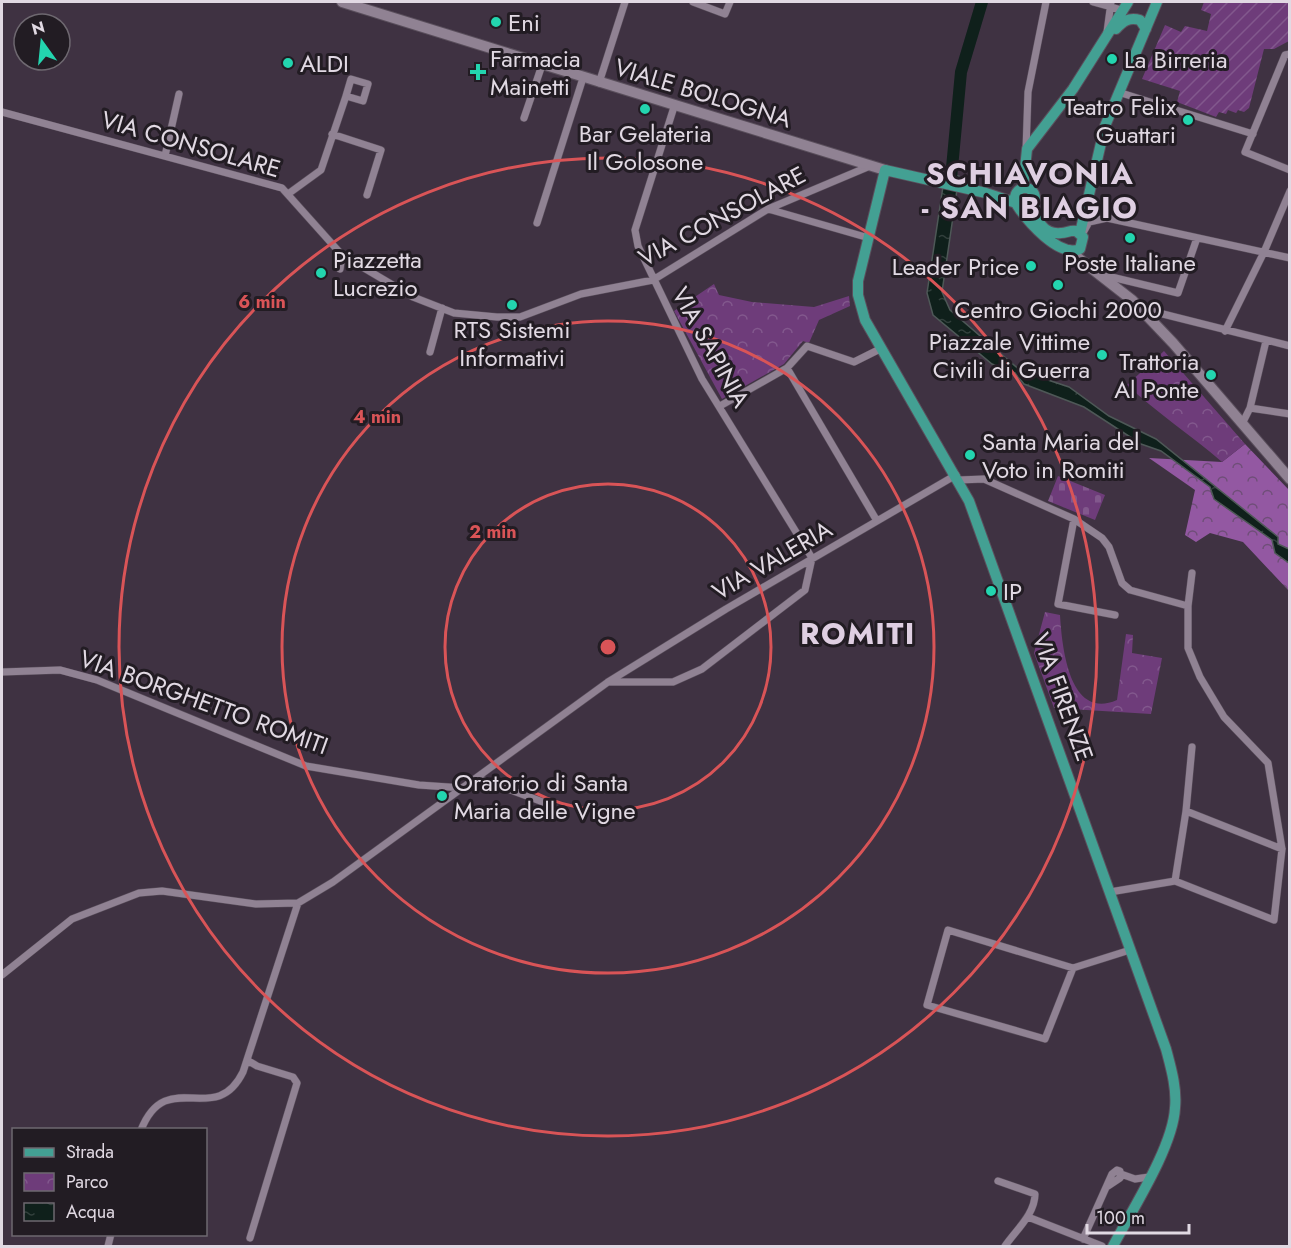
<svg xmlns="http://www.w3.org/2000/svg" width="1291" height="1248" font-family="Jost,sans-serif">
	<defs>
		<pattern id="forest-crowns" width="20" height="18" patternUnits="userSpaceOnUse" patternTransform="scale(1.5)"><rect width="20" height="18" fill="#9358a2"/><path d="M2 6a3 3 0 1 1 6 0M12 15a3 3 0 1 1 6 0" fill="none" stroke="#6f4e78"/></pattern>
		<pattern id="cemetery-stones" width="16" height="16" patternUnits="userSpaceOnUse" patternTransform="scale(1.5)"><rect width="16" height="16" fill="#6e3c7a"/><path d="M2 7V4a2 2 0 0 1 4 0v3zM10 15v-3a2 2 0 0 1 4 0v3z" fill="#82588d"/></pattern>
		<pattern id="park-crowns" width="20" height="18" patternUnits="userSpaceOnUse" patternTransform="scale(1.5)"><rect width="20" height="18" fill="#6e3c7a"/><path d="M2 6a3 3 0 1 1 6 0M12 15a3 3 0 1 1 6 0" fill="none" stroke="#82588d"/></pattern>
		<pattern id="garden-furrows" width="10" height="10" patternUnits="userSpaceOnUse" patternTransform="scale(1.5)"><rect width="10" height="10" fill="#6e3c7a"/><path d="M-1 1l2-2M0 10L10 0M9 11l2-2" fill="none" stroke="#82588d"/></pattern>
		<pattern id="water-ripples" width="26" height="14" patternUnits="userSpaceOnUse" patternTransform="scale(1.5)"><rect width="26" height="14" fill="#0f201b"/><path d="M2 4q2-2 4 0t4 0M15 11q2-2 4 0t4 0" fill="none" stroke="#32403c"/></pattern>
	</defs>
	<rect width="100%" height="100%" fill="#3f3242"/>
	<!-- forest -->
	<path fill="url(#forest-crowns)" d="M1245,444l44,46v101l-46,-49 -33,-9 -14,9 -11,-7 10,-45 -46,-32 73,4z"/>
	<!-- cemetery -->
	<path fill="url(#cemetery-stones)" d="M1058,476l47,19 -10,25 -47,-19z"/>
	<!-- park -->
	<path fill="url(#park-crowns)" d="M714,284l5,11 33,7 62,5 35,-11 1,10 -31,14 -10,23 -6,-2 -19,23 -62,35 -48,-88z
		M1164,351l81,93 -23,18c-31,-27 -65,-49 -95,-77z
		M1045,612l15,3c2,32 9,106 57,85l9,-66 7,1 -1,18 30,5 -11,56 -97,-6 -20,-55z"/>
	<!-- garden -->
	<path fill="url(#garden-furrows)" d="M1204,2h85v39l-15,8h-10l-15,59 -5,4 -6,-2 -2,3 -8,-3 -2,4 -7,-2 -3,5 -39,-15 3,-11 -38,-12 23,-54 16,7 4,-6 22,5 4,-17 -10,-4z"/>
	<!-- water -->
	<path fill="url(#water-ripples)" stroke="#4e5857" stroke-width="1.5" d="M945,173l14,3 -17,116 8,18 71,61 48,16 40,29 47,23 122,98v7l11,5v14l-14,-10 -3,-13 -58,-41 -4,-12 -49,-36 -20,-7 -57,-37 -60,-23 -9,-11 -23,-9 -59,-49 -6,-22z"/>
	<g fill="none" stroke-linecap="round" stroke-linejoin="round">
		<!-- river -->
		<path stroke="#0f201b" stroke-width="12" d="M950,189l11,-117 21,-70"/>
		<!-- street casing -->
		<g stroke="#5a4f5c" stroke-width="8">
			<path id="street" d="M693,2l32,12 5,-12
				M1093,2l29,8
				M1107,32l4,-30
				M1290,54l-5,1 -40,97 45,18
				M599,83l26,-81
				M1118,92l135,42
				M2,112l280,76 60,67 71,42 41,16 43,4h23l61,-23 72,-14 115,-71 102,-43
				M524,118l18,-53
				M332,134l49,16 -14,45
				M1026,150l2,-58 18,-90
				M165,156l14,-62
				M288,194l33,-24 25,-74 17,5 5,-17 -17,-5 -5,17
				M768,209l101,29
				M537,223l46,-145
				M1084,231l5,-9 18,-4 183,40
				M340,269l2,-14
				M1103,275l75,18 19,-55
				M1143,309l147,37
				M1225,331l39,-79 26,-61
				M430,352l12,-44
				M787,368l20,-22 47,16 28,-14
				M720,406l67,-38 90,153
				M1250,408l40,6
				M1242,424l8,-16 16,-67
				M959,480l25,-1 90,40 28,19 7,9 13,36 8,7 58,16v42l12,29 24,40 44,46 14,86 -8,71 -99,-39 -65,11
				M1074,519l-16,85 57,11
				M1188,606l4,-33
				M2,672l58,-2 37,10 209,86 113,19 44,3
				M608,682h65l29,-13 103,-79 7,-32 -110,-179 -64,-133 -3,-16 39,-123
				M478,778l65,24
				M1186,811l96,38
				M1175,881l11,-70 6,-64
				M948,930l125,38 -28,71 -118,-34z
				M1073,968l57,-18
				M2,975l70,-56 67,-26 23,-2 94,13 42,-1 35,-21 275,-200 118,-73 230,-134
				M247,1060l10,6 36,11 4,6 -47,155
				M141,1130c26,-65 74,-1 102,-58l55,-169
				M1121,1174l14,5 14,-2
				M998,1181l37,13c0,20 -19,36 -30,52
				M1028,1217l74,29
				M1083,1239l29,-65 5,-4 3,1v7l-12,8
				M108,1246l3,-12"/>
		</g>
		<!-- secondary casing -->
		<g stroke="#5a4f5c" stroke-width="12">
			<path id="secondary" d="M342,2l543,168
				M1068,250l64,50 41,43 117,136"/>
		</g>
		<!-- primary casing -->
		<g stroke="#5a4f5c" stroke-width="12">
			<path id="primary" d="M1116,29c7,-8 13,-12 24,-9l6,9
				M1015 198a10 10 0 1 1 20 0a10 10 0 1 1-20 0Z
				M1023,188l4,-39 46,-60 55,-87
				M1016,203l-30,-10 -101,-23 -27,111v14l7,25 104,181 197,548c5,19 11,39 9,59 -2,39 -43,102 -62,138
				M1017,205c10,16 42,53 63,44l3,-12 -7,-6c-6,-1 -9,2 -15,2 -18,2 -26,-14 -27,-30
				M1080,233l25,-107 52,-124"/>
		</g>
		<!-- street -->
		<use href="#street" stroke="#908293" stroke-width="7"/>
		<!-- secondary -->
		<use href="#secondary" stroke="#908293" stroke-width="10"/>
		<!-- primary -->
		<use href="#primary" stroke="#43a093" stroke-width="10"/>
	</g>
	<!-- distance rings -->
	<g fill="none" stroke="#d95457" stroke-width="3">
		<circle cx="608" cy="647" r="163"/>
		<circle cx="608" cy="647" r="326"/>
		<circle cx="608" cy="647" r="489"/>
	</g>
	<!-- markers -->
	<g fill="#23d5af" stroke="#221c23" stroke-width="2">
		<circle cx="496" cy="22" r="6"/>
		<circle cx="1112" cy="59" r="6"/>
		<circle cx="288" cy="63" r="6"/>
		<path d="M475 63h6v6h6v6h-6v6h-6v-6h-6v-6h6z"/>
		<circle cx="645" cy="109" r="6"/>
		<circle cx="1188" cy="120" r="6"/>
		<circle cx="1130" cy="238" r="6"/>
		<circle cx="1031" cy="266" r="6"/>
		<circle cx="321" cy="273" r="6"/>
		<circle cx="1058" cy="285" r="6"/>
		<circle cx="512" cy="305" r="6"/>
		<circle cx="1102" cy="355" r="6"/>
		<circle cx="1211" cy="375" r="6"/>
		<circle cx="970" cy="455" r="6"/>
		<circle cx="991" cy="591" r="6"/>
		<circle cx="442" cy="796" r="6"/>
	</g>
	<g text-anchor="middle" dominant-baseline="central" stroke-width="6" stroke-linejoin="round" paint-order="stroke">
		<!-- poi labels -->
		<g font-size="24" fill="#e1d9e3" stroke="#221c23" text-anchor="start">
			<text x="508" y="22">Eni</text>
			<text x="490" y="58">Farmacia<tspan x="490" dy="28">Mainetti</tspan></text>
			<text x="1124" y="59">La Birreria</text>
			<text x="300" y="63">ALDI</text>
			<text x="1176" y="106" text-anchor="end">Teatro Felix<tspan x="1176" dy="28">Guattari</tspan></text>
			<text x="645" y="133" text-anchor="middle">Bar Gelateria<tspan x="645" dy="28">Il Golosone</tspan></text>
			<text x="333" y="259">Piazzetta<tspan x="333" dy="28">Lucrezio</tspan></text>
			<text x="1130" y="262" text-anchor="middle">Poste Italiane</text>
			<text x="1019" y="266" text-anchor="end">Leader Price</text>
			<text x="1058" y="309" text-anchor="middle">Centro Giochi 2000</text>
			<text x="512" y="329" text-anchor="middle">RTS Sistemi<tspan x="512" dy="28">Informativi</tspan></text>
			<text x="1090" y="341" text-anchor="end">Piazzale Vittime<tspan x="1090" dy="28">Civili di Guerra</tspan></text>
			<text x="1199" y="361" text-anchor="end">Trattoria<tspan x="1199" dy="28">Al Ponte</tspan></text>
			<text x="982" y="441">Santa Maria del<tspan x="982" dy="28">Voto in Romiti</tspan></text>
			<text x="1003" y="591">IP</text>
			<text x="454" y="782">Oratorio di Santa<tspan x="454" dy="28">Maria delle Vigne</tspan></text>
		</g>
		<!-- street labels -->
		<g font-size="24" fill="#e1d9e3" stroke="#221c23">
			<text transform="translate(703 93) rotate(17)">VIALE BOLOGNA</text>
			<text transform="translate(191 144) rotate(16)">VIA CONSOLARE</text>
			<text transform="translate(722 216) rotate(-28)">VIA CONSOLARE</text>
			<text transform="translate(711 347) rotate(61)">VIA SAPINIA</text>
			<text transform="translate(772 560) rotate(-30)">VIA VALERIA</text>
			<text transform="translate(1063 697) rotate(70)">VIA FIRENZE</text>
			<text transform="translate(204 702) rotate(20)">VIA BORGHETTO ROMITI</text>
		</g>
		<!-- district labels -->
		<g font-size="30" font-weight="bold" letter-spacing="1.5" fill="#dfcfe2" stroke="#221c23">
			<text x="1030" y="173">SCHIAVONIA<tspan x="1030" dy="34">- SAN BIAGIO</tspan></text>
			<text x="858" y="633">ROMITI</text>
		</g>
	</g>
	<circle cx="608" cy="647" r="9" fill="#d95457" stroke="#221c23" stroke-width="3"/>
	<g font-size="18" text-anchor="middle" font-weight="bold" fill="#d95457" stroke="#221c23" stroke-width="6" stroke-linejoin="round" paint-order="stroke">
		<text x="262" y="308">6 min</text>
		<text x="377" y="423">4 min</text>
		<text x="493" y="538">2 min</text>
	</g>
	<!-- border -->
	<rect width="1291" height="1248" fill="none" stroke="#e1d9e3" stroke-width="6"/>
	<!-- legend -->
	<rect x="12" y="1128" width="195" height="108" fill="#221c23" stroke="#6e6870" stroke-width="1.5"/>
	<rect x="24" y="1148" width="30" height="9" fill="#43a093" stroke="#6e6870" stroke-width="1.5"/>
	<text x="66" y="1158" font-size="18" fill="#e1d9e3">Strada</text>
	<rect x="24" y="1173" width="30" height="18" fill="url(#park-crowns)" stroke="#6e6870" stroke-width="1.5"/>
	<text x="66" y="1188" font-size="18" fill="#e1d9e3">Parco</text>
	<rect x="24" y="1203" width="30" height="18" fill="url(#water-ripples)" stroke="#6e6870" stroke-width="1.5"/>
	<text x="66" y="1218" font-size="18" fill="#e1d9e3">Acqua</text>
	<!-- north arrow -->
	<g transform="translate(42 42) rotate(345)"><circle r="28" fill="#221c23" stroke="#6e6870" stroke-width="1.5"/>
	<path d="M0-4.5L10 22L0 15L-10 22Z" fill="#23d5af"/>
	<text y="-9" font-size="16" font-weight="bold" text-anchor="middle" fill="#e1d9e3">N</text>
	</g>
	<!-- scale -->
	<path d="M1087 1224v9h102v-9" fill="none" stroke="#e1d9e3" stroke-width="3"/>
	<text x="1096" y="1224" font-size="18" fill="#e1d9e3" stroke="#221c23" stroke-width="4.5" paint-order="stroke">100 m</text>
</svg>
